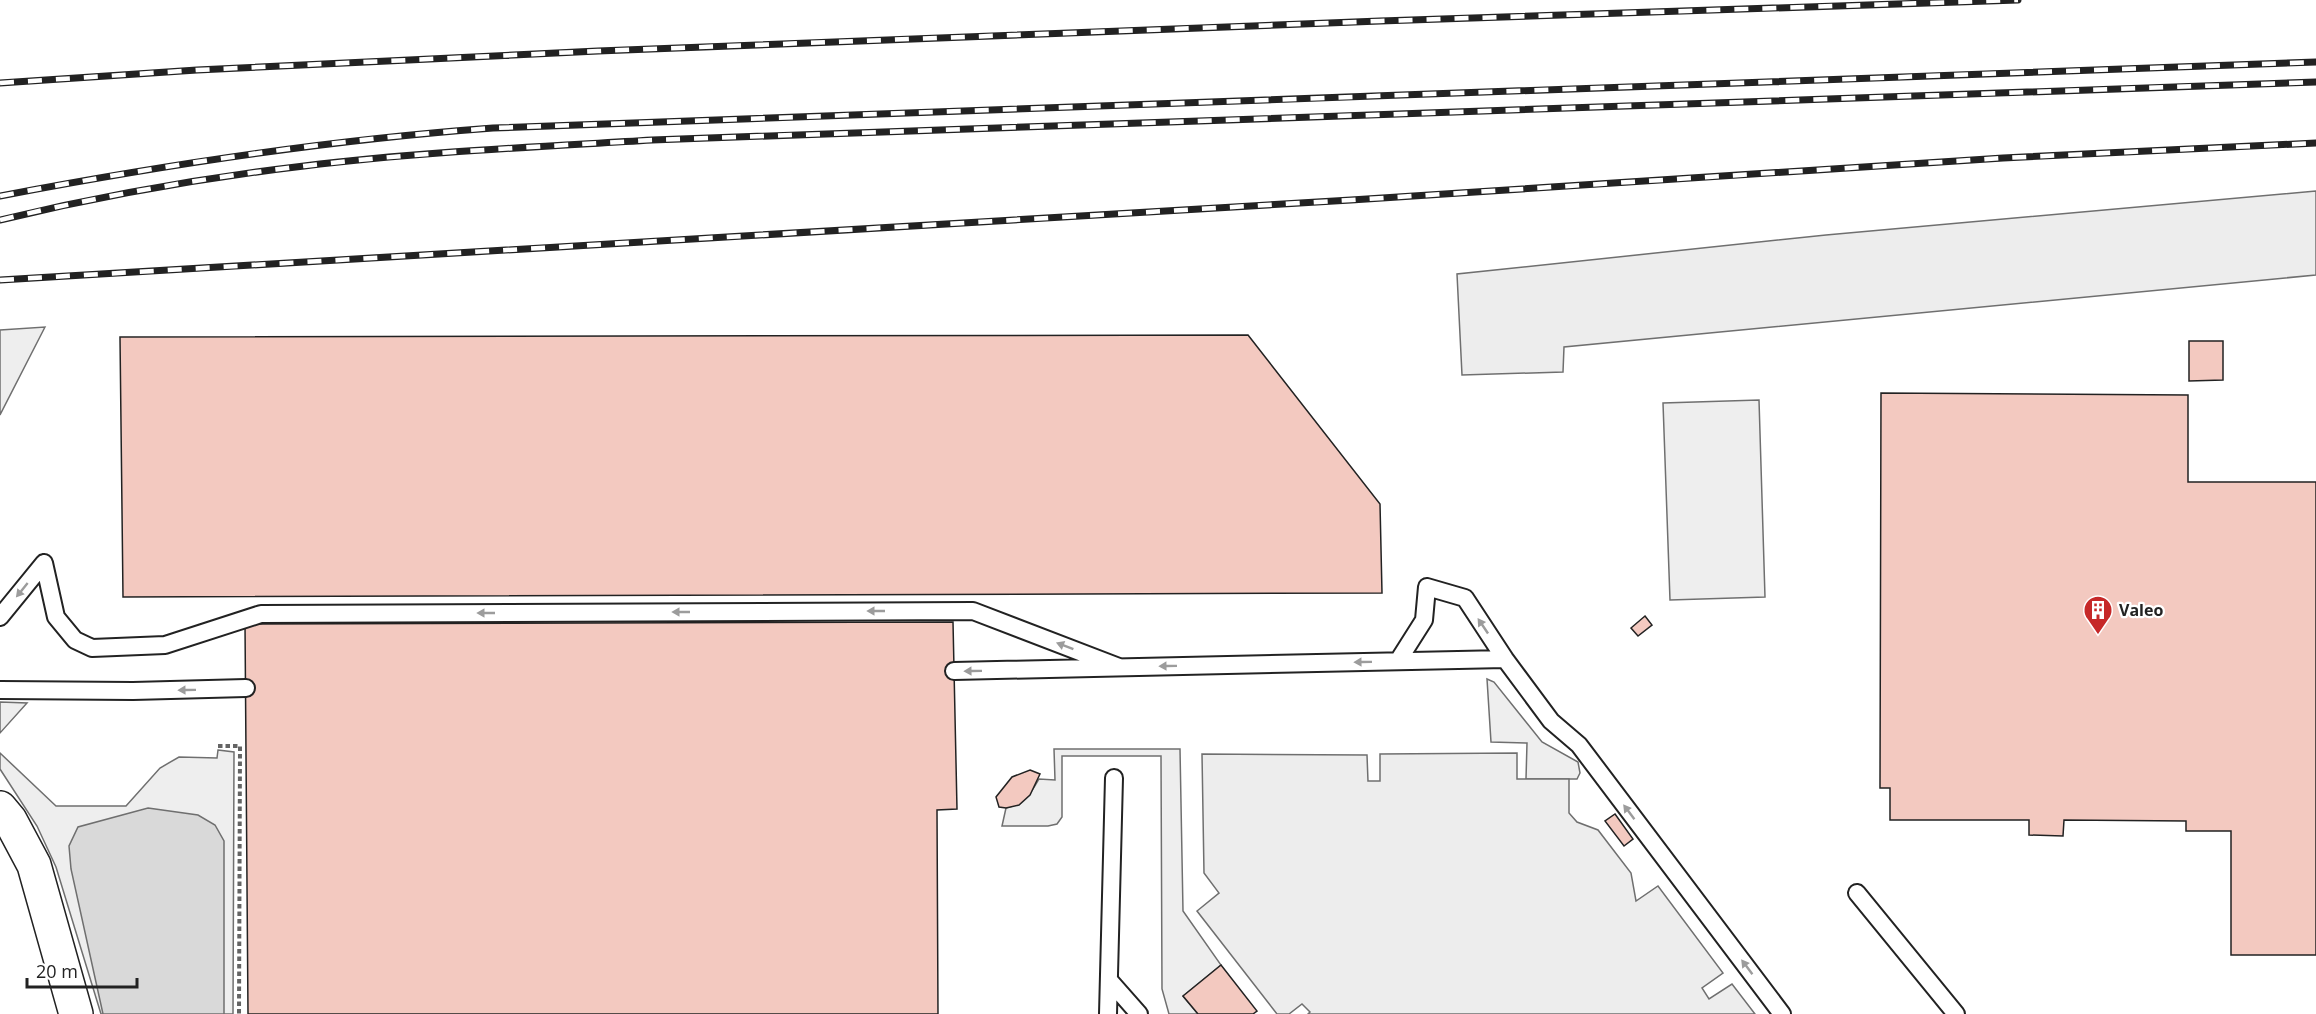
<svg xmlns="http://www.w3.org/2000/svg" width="2316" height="1014" font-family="'Open Sans',sans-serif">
	<rect width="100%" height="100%" fill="#fff"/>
	<!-- green -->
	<path fill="#eee" stroke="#6f6f6f" stroke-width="1.5" d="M45,327l-45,88v-85z
		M1759,400l6,197 -95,3 -7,-197z
		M1487,679l7,3 48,60 36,20 2,11 -3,6h-51l1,-36 -36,-1z
		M0,702l27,1 -27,30z
		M1054,749h126l3,162 38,54 -38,31 15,18h-29l-7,-25 -1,-233h-99v61l-5,7 -9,2h-46l4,-18c18,-4 24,-13 33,-29l16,1z
		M218,750l16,2 -1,262h-132l-45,-147 -19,-41 -37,-57v-16l56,53h70l34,-38 19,-11 38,1z"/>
	<!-- parking -->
	<path fill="#ededed" stroke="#6f6f6f" stroke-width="1.5" d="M2316,191v84l-752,72 -1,25 -101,3 -5,-101 369,-39z
		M1517,753v26h52v34l8,9 21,8 33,43 5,28 22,-15 65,87 -21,15 7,11 23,-15 23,30h-447l2,-2 -8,-8 -13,10h-12l-80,-103 22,-18 -15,-20 -2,-119 165,1 1,26h12v-27z"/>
	<!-- water -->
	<path fill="#d9d9d9" stroke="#6f6f6f" stroke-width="1.5" d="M148,808l50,7 17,10 9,16v173h-121l-32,-145 -2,-23 9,-19z"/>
	<!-- building -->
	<path fill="#f3c9c0" stroke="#222" stroke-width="1.5" d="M1248,335l132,169 2,89 -1259,4 -3,-260z
		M2189,341h34v39l-34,1z
		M1881,393l307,2v87h128v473h-85v-124h-45v-10l-122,-1 -1,16 -34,-1v-15h-139v-32h-10z
		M1645,616l7,9 -14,11 -7,-8z
		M953,622l4,187 -20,1 1,204h-690l-3,-390z
		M1030,770l10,4 -10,21 -11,10 -13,3 -7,-1 -3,-10 16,-20z
		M1615,814l18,25 -9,7 -19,-25z
		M1221,965l36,46 -4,3h-55l-15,-18z"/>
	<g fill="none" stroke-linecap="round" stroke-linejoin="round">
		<!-- service casing -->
		<g stroke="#222" stroke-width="20">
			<path id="service" d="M44,563l12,54 19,23 17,8 73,-3 96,-31 712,-3 146,56
				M0,617l44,-54
				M1398,661l26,-41 3,-33 38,11 40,61 46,62 28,24 203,269
				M954,671l551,-12
				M0,690l133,1 113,-3
				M1857,893l99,121
				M1109,980l30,34
				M1108,1014l6,-236"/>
		</g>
		<!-- minor casing -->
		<g stroke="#222" stroke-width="36">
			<path id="minor" d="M0,808l10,12 24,45 42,149"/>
		</g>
		<!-- path -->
		<path stroke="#646464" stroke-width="4" stroke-dasharray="4.5 3" stroke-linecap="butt" d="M218,746h22l-1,268"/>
		<!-- service -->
		<use href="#service" stroke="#fff" stroke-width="16"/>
		<!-- minor -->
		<use href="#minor" stroke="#fff" stroke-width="33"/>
		<!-- rail casing -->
		<g stroke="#222" stroke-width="7">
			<path id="rail" d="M0,83l197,-13 401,-19 782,-30 638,-21
				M0,196c163,-31 327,-56 493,-68l1823,-66
				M0,220c100,-24 202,-42 304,-54 115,-14 232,-19 348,-26l1664,-58
				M0,280l1351,-80 652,-42 313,-15"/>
		</g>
		<!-- rail -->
		<use href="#rail" stroke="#fff" stroke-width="4.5" stroke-dasharray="14" stroke-linecap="butt"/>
	</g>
	<!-- one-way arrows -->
	<defs><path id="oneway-solid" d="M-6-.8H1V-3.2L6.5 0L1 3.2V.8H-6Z" transform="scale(1.5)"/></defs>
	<g fill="#9c9c9c">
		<use href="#oneway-solid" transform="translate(22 590) rotate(129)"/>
		<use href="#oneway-solid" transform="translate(876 611) rotate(180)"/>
		<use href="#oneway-solid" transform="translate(681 612) rotate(180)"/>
		<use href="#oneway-solid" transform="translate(486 613) rotate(180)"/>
		<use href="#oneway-solid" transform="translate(1483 626) rotate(-124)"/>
		<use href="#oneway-solid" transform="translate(1065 646) rotate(-159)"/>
		<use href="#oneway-solid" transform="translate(1363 662) rotate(179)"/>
		<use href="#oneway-solid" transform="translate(1168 666) rotate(179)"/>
		<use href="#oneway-solid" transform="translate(973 671) rotate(179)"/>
		<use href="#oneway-solid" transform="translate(187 690) rotate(179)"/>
		<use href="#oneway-solid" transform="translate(1629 812) rotate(-127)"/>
		<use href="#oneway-solid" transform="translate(1747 967) rotate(-127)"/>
	</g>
	<!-- icons -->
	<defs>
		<g id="building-pin" transform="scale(1.5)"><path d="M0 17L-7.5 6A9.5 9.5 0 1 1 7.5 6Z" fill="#c62828" stroke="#fff"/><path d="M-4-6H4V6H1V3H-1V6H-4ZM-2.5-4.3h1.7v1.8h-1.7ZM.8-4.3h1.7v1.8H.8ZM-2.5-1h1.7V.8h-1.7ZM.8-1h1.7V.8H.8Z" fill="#fff"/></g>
	</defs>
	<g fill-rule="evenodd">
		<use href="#building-pin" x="2098" y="610"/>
	</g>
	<g text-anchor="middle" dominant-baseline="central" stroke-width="4.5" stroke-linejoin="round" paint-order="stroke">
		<!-- poi labels -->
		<g font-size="16" font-weight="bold" fill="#222" stroke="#fff" text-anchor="start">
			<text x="2119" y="610">Valeo</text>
		</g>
	</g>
	<!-- scale -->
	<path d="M27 978v9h110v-9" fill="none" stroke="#222222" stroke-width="3"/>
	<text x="36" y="978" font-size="18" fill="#222222" stroke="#ffffff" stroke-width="4.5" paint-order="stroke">20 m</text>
</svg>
